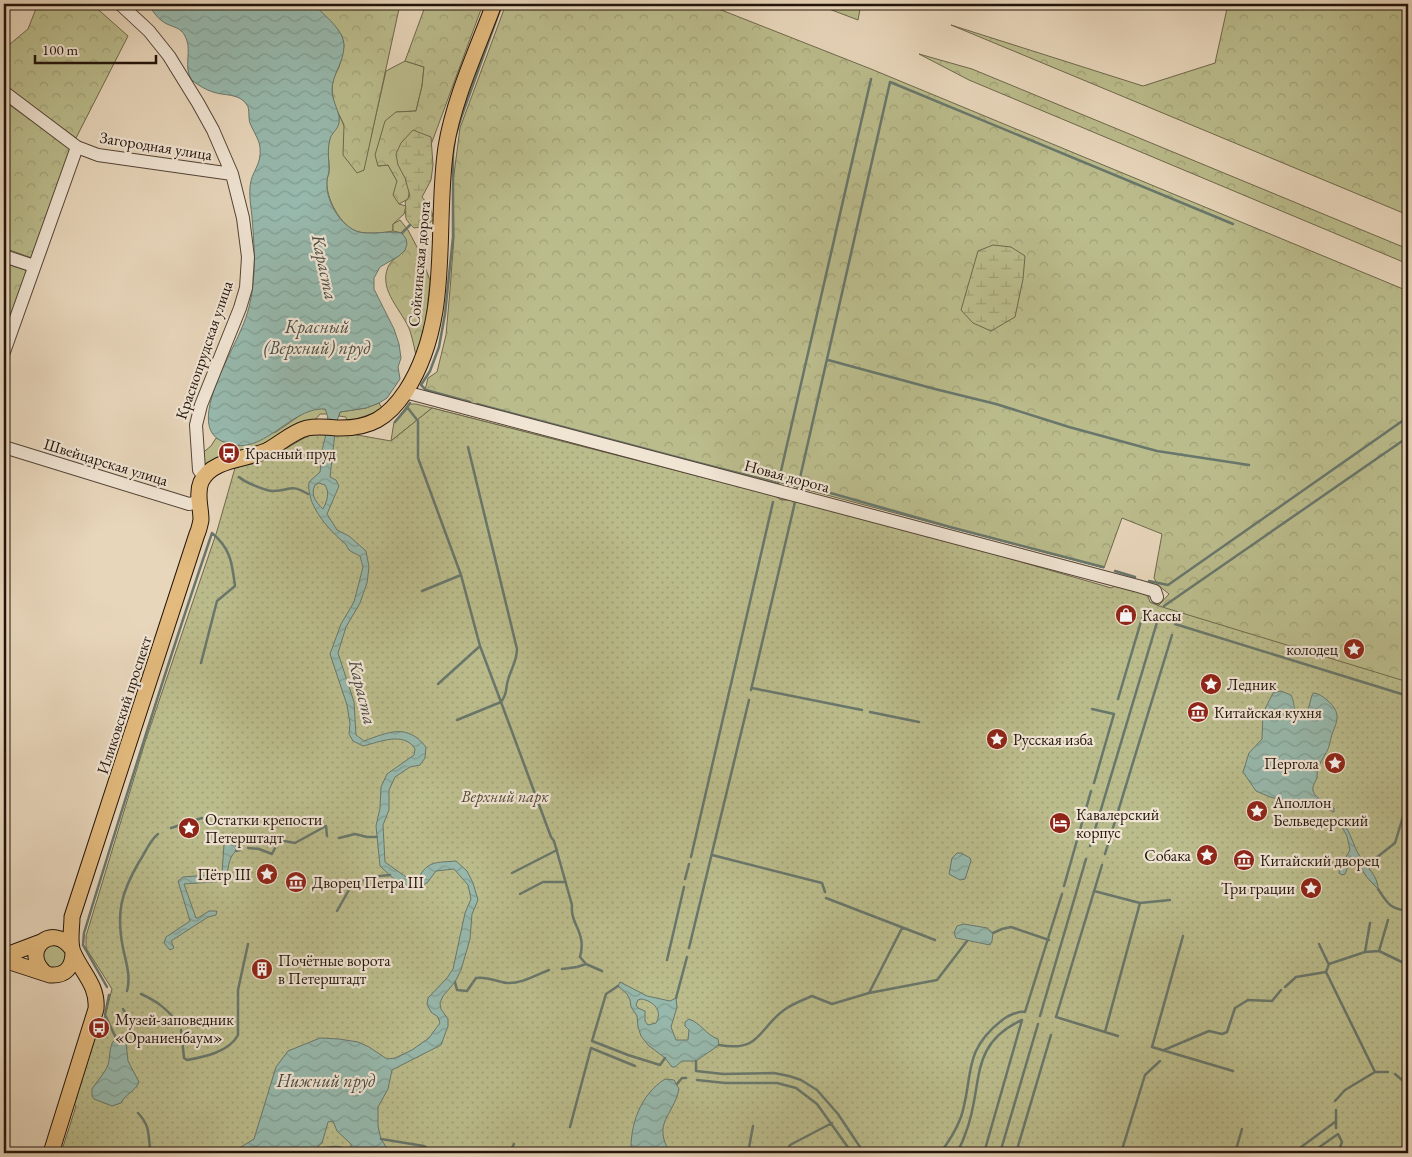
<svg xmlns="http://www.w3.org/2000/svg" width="1412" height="1157" font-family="'EB Garamond',serif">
	<defs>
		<pattern id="forest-crowns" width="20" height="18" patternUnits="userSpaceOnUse" patternTransform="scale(1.25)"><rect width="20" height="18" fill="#bbbc8c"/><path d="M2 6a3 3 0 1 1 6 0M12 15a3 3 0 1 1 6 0" fill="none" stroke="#a0a177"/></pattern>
		<pattern id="wetland-marsh" width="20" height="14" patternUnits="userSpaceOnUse" patternTransform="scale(1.25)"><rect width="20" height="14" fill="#bbbc8c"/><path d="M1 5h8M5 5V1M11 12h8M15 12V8" fill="none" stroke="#a0a177"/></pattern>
		<pattern id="park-dots" width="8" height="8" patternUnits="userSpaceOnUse" patternTransform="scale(1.25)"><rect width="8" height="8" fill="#bbbc8c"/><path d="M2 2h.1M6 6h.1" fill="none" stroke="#a0a177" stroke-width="1.8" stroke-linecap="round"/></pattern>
		<pattern id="water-waves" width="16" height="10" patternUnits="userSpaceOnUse" patternTransform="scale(1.25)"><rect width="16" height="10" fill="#97b9ad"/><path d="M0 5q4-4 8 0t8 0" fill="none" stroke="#829e94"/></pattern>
	</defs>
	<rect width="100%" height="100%" fill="#e8d6bb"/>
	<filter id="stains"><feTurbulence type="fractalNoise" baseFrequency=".004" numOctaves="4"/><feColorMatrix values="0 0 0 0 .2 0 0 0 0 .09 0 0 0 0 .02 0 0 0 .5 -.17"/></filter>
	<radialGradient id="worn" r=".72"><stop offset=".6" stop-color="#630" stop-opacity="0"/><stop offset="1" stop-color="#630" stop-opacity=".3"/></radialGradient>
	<!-- grass -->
	<path fill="#bbbc8c" stroke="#6e684c" d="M405,61l19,6 -2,19 -6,25 -20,1 -18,54 10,-1 9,16 2,23 7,2 -2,8 -11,10v7c-10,2 -24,3 -34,1 -18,-4 -34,-35 -32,-52 0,-3 2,-5 2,-8 1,-10 -3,-22 1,-34 4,-12 9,-8 9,-24l24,57 23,-100z
		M379,403l4,7 -36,12 -1,-5 -7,-1 1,-4 26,-4z
		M410,404h6l16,4 -41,33 3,-19 13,-16z
		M318,408l7,1 3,5h-8l-4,5 -23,8 -25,16 -25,9 -6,-3 -16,5v6l-16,12 -5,-17 11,-9 5,-8 12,5 48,-11 29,-20z
		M54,942l13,9 -3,16 -16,3 -8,-19z"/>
	<!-- forest -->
	<path fill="url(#forest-crowns)" stroke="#6e684c" d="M35,4h57l36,32 -52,102 -66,-48 -6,-10v-31l24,-20 9,-23z
		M314,4h86l-36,166 -7,3 -14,-18 1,-30 -10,-21 -2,-14 1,-11 6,-12 5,-21 -2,-10z
		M426,4h57l-58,157 -13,16 -4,22 -9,5 -6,-9 4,-14 -9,-16 -10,1 -3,-11 10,-34 11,-9 20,-1 6,-25 2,-19 -19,-6z
		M506,4h200l165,65 537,222v551l-738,311 -238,-745 344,88 5,4h11l367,105 10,-11 -11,-9 -4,-7 8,-44 -40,-16 -18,50 -323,-85 -357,-89 4,-16 9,-6 9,-37 4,-45 4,-53 -1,-55 7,-54z
		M816,4h45l-3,16z
		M1228,4h180v211l-457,-190 192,61 72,-23z
		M919,54l53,15 436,180v15l-439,-184z
		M4,101l68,48 -40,109 -28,-10z
		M400,220l8,10 10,19 12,31 -5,54 -8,27c-2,-10 -4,-21 -7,-30 -7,-20 -32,-40 -22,-64 3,-7 12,-12 17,-17l-3,-17 -9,-2v-7z
		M4,263l24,8 -24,64z"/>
	<!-- wetland -->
	<path fill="url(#wetland-marsh)" stroke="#6e684c" d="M413,130l18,7 2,28 -2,15 -9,17 8,10 4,12 -8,7 -12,2c-14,-13 -6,-12 -9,-26l5,-6 -5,-18 -7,-13 -2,-11 5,-11z
		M993,245l18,2 14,9 -2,23 -8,38 -24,14 -18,-8 -12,-13 17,-59z"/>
	<!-- park -->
	<path fill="url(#park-dots)" stroke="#6e684c" d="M432,408l344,88 5,4h11l181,48 135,39 3,1 6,-3 25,7 6,4 2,6 9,4 249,76v471h-1347l15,-47 -2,-2 18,-62 5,-8 4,-12 4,-6 7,-27 -26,-41v-12l59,-194 72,-211 18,-63 38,-12 40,-23h33l45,8z"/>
	<!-- water -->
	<path fill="url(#water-waves)" stroke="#68776c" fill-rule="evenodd" d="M147,4h167c10,12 30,25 30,42 0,16 -12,29 -12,44 0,12 9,23 7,33 -1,6 -8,11 -9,16 -3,11 -1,20 -1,31 0,4 -2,7 -2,11 -2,18 12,43 29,50 12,5 32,-1 46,2l4,6 1,5 -2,6 -6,6 -19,11 -6,11v11l20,40 5,15 2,14 -3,9 2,12 -13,19 -8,5 -13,5 -26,4 -4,12 -6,53 6,3 3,6 -12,28 10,16 12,6 17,15 3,16 -2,16 -7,20 -14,24 -8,26 16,49 2,33 8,6c25,-9 43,-18 62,6l-1,11 -5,7 -10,2 -15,10 -6,13v20l-6,15 2,37 28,20 5,-3c10,-19 18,-16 38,-18l11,10 6,12 5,17 -6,14 -2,25 -9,31 -6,12 -12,14 -3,7 1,6 7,10v7l-7,19 -49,25 -4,19 -10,18v19l3,13 9,14h-159l23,-14 22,-72 12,-16 32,-13 19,1 19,3 11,5 18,12 8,-1 17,-8 17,-12 11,-15 -2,-6 -7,-5 -4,-8 1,-6 19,-20 6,-9 12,-56 6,-14 -3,-14 -14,-16 -18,2 -9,12 -14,6 -17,-8 -16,-15 -4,-40 4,-18 1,-21 6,-13 27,-19 1,-6c-11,-18 -35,-7 -52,-3l-10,-5 -4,-7 1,-10 -3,-19 -17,-51 11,-30 13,-22 9,-35 -3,-11c-4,-2 -8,-4 -11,-6 -2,-3 -3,-7 -7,-9 -15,-13 -36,-37 -33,-59l11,-10c1,-5 0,-11 1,-16 2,-14 11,-35 4,-47 -38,-2 -65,56 -107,30 -28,-18 13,-85 22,-107 6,-13 10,-26 12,-40 4,-25 2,-50 0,-75 -1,-10 -3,-20 -2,-30 1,-16 12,-21 10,-40 -1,-8 -7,-16 -10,-24 -2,-5 0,-14 -3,-18 -7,-12 -23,-9 -34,-13 -7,-2 -15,-7 -20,-11 -10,-10 -2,-28 -6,-40 -5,-16 -14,-12 -25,-20 -6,-4 -10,-12 -15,-17zM319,483l6,2c5,8 2,16 -2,24 -7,-7 -13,-14 -8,-24zM333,1121l4,10 14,13v5l-15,-3 -17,2 -1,-2 4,-3 6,-21z
		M1281,691l10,4c5,10 0,18 14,18l3,-3 4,-15 2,-2c6,1 8,3 13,7 14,12 11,20 5,34 -2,6 -2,13 -6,19 -5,9 -9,13 -9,24 -1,5 -5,8 -4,14 3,9 15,12 21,17v4l-23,-10 -24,-1 -17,-4 -14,-6 -13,-19 6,-19 13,-14 1,-26 10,-20z
		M1341,823h2c8,10 10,22 16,32 7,12 19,20 19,34 -4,-4 -8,-8 -12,-13 -4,-6 -5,-12 -12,-16l-5,4 -4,10 -3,1 -3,-2 1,-6 10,-17 -3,-14 -7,-12z
		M227,843h7l2,4v4c-8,6 -8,20 -10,30l-42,3 12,34h2l11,-7h8l-1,4 -8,2 -37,24 3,7 -4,2 -6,-7 2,-6 24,-16 -12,-40 5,-4 39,-3 2,-30z
		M957,853h4l9,5 1,3 -6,18 -5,1 -11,-6 3,-16z
		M964,924l23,4 6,5 -1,8 -2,4 -34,-7 -2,-5 3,-7z
		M620,982l27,14 23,5 6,-3 1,9 -6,20 5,13h12l1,-10 -4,-4v-4l4,-3c12,4 17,16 29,20l1,6 -23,16h-14l-7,6h-3l-7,-9 -17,-13 -7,-9 -3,-9 -1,-11 -6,-9 -1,-7 -3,-6 -9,-8zM641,999c13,2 22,12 15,24l-8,2 -3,-4v-10l-7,-3 -2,-3 2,-5z
		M117,1038l4,1 5,4 2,18 11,21c-3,9 -14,12 -18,21l-9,3 -18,-7 -2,-3v-7c5,-8 13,-16 16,-24 3,-10 0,-21 9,-27z
		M665,1079l9,1 5,9c-6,28 -27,33 -9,64h-39c-1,-28 9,-58 34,-74z"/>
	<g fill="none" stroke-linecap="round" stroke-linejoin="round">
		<!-- stream -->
		<path stroke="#68776c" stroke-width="2.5" d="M402,233l8,-8
			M828,360l107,29 61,15 73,23 88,24 92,14
			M470,402l-44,-12 -5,-5 9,-14 9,-24 6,-33 8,-77v-83l2,-17 6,-19 41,-114
			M410,403l-3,4 11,14v37l43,117 19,71
			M477,404l301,80 93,-405
			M395,422l12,-14
			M468,447l49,202c0,12 -6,20 -9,31 -3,10 0,13 -7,22l50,135 3,4 18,64c-2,20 15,27 8,52l6,7
			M239,477c5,5 27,14 34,14 18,0 16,-8 35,3
			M799,484l151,43 153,40
			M797,491l93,-409 343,142
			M1115,571l20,6
			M1149,581l19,4 240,-168
			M422,591l39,-16
			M1164,606l244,-169
			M1175,624l233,72
			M438,684l42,-38 21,56 -44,18
			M752,688l110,22
			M751,690l44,-188
			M1118,699l24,-81
			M1092,709l22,5 -20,69
			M870,712l49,10
			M171,828l31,-10
			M339,838l16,-4 12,3h10
			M1090,846l68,-227
			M248,848l11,1 13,5 7,-14 16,3 31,-17 1,10
			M236,851l4,-1
			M1105,854l67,-219
			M712,855l110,28 3,9
			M691,857l82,-355
			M1102,865l-46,152 62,19
			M1367,865l28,-22 13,-43
			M512,873l45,-23
			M685,879l4,-15
			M358,883l12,-6 20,-2
			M1064,886l27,-95
			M1378,889c10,15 12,20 30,22
			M1094,891l46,12 30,-3
			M520,894l23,-12h23
			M826,898l109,42
			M337,911l13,-23
			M993,933l9,-4 9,-2 38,13
			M1183,936l-31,111 81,24
			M1319,944l9,19
			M689,948l60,-248
			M1379,951l9,-31
			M1365,952l5,-29
			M667,960l17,-73
			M562,969l15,-2 9,-3 16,7
			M455,982l2,8 10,1 9,-13c12,-2 20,4 31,5 14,1 29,-8 42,-13
			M618,986l-12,8 -14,47 36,14 32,10 5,-7
			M107,987l-24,-42 1,-12c41,-134 83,-268 128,-400 19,16 20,30 23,53l-18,15 -16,62
			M1285,987l11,-10 30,-5
			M127,991c4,-14 -1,-29 -4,-43 -7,-35 -2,-55 16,-86 6,-9 11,-22 19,-28
			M869,993l33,-65
			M141,994c16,7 26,15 37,29
			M109,995l-4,20 12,25
			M676,998l11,-41
			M123,1009c9,14 11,17 1,32
			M1040,1016l46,-157
			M181,1030l3,28 3,2c17,-3 42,-8 51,-25v-45l10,-46
			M1105,1032l35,-129
			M719,1045c42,7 38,-15 65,-35 8,-6 19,-10 28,-14l20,8 37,-11 68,-13 30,-39
			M1164,1050l45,-19 13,3 5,-2 8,-24 13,-8 24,1 9,-11
			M696,1061v10l27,3 51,-1 15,3 12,4 16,10 21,24 26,39
			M1375,1072h13
			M1395,1074l13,11
			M697,1080l28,3h52l19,5 21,16 35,49
			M677,1084l5,-6h4
			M1335,1101l10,-11 30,-18 -49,-100 3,-8 36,-12 14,-1 29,14
			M138,1113c14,15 9,23 13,40
			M570,1127l21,-79 44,18
			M1336,1128v-18
			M381,1139l43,7 12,7
			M509,1153l5,-9
			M563,1153l1,-5
			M748,1153l5,-27
			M786,1153l4,-8 42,-22
			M940,1153c8,-10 16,-23 21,-36 13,-41 1,-65 40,-96 6,-5 16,-10 24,-9l37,-118
			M956,1153c5,-6 7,-13 10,-21 18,-46 1,-87 56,-112
			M984,1153l38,-133
			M1000,1153l38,-129
			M1016,1153l35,-118
			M1121,1153l24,-78 15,-14
			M1235,1153l7,-24
			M1293,1153l42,-31
			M1311,1153l27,-19 4,8 -4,11"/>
		<!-- minor casing -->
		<g stroke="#544437" stroke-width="14">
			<path id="minor" d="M120,4l29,27 20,25 29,47 15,27 19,44 11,44 5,39 -2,31 -6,20 -39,97 -5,20 3,45 5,7
				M4,92l73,55 21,8 134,19
				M4,256l30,10
				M4,352l73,-205
				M405,392l733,194 17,5 2,6
				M4,447l185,57 10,-2"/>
		</g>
		<!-- major casing -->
		<g stroke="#22140b" stroke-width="17">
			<path id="major" d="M4,956l37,-14
				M4,960l46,15c16,1 23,-8 23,-23
				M44,972c-23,-21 8,-51 28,-23
				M51,1153l45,-144c2,-24 -14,-36 -23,-57 -4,-10 -1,-24 -1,-35l125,-383c2,-4 3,-9 4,-14 0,-13 -5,-26 0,-38 11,-24 47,-22 67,-32 13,-7 24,-18 39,-22 10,-2 20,-1 30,0 33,1 51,-10 69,-37 47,-73 28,-163 40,-244 8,-49 31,-97 48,-143"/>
		</g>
		<!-- minor -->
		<use href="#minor" stroke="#f0e4d3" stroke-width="12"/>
		<!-- major -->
		<use href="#major" stroke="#e4bb7e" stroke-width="15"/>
	</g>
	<!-- icons -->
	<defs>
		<g id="bus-disc" transform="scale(1.125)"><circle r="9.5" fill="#8f2418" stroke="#f0e4d3"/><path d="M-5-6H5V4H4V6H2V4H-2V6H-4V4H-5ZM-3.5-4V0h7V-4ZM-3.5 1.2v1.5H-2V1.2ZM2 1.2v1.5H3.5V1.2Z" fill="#fff"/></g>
		<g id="shop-disc" transform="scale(1.125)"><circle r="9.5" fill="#8f2418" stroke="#f0e4d3"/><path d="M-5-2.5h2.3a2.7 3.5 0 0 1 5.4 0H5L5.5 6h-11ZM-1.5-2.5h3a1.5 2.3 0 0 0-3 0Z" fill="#fff"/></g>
		<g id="sight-disc" transform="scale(1.125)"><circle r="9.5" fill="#8f2418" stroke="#f0e4d3"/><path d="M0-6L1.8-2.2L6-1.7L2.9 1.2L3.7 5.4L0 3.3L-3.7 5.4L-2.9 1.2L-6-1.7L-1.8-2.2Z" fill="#fff"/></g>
		<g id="museum-disc" transform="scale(1.125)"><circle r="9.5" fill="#8f2418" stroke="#f0e4d3"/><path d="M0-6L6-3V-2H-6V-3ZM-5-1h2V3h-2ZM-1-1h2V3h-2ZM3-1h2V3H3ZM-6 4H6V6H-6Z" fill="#fff"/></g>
		<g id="hotel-disc" transform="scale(1.125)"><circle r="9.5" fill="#8f2418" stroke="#f0e4d3"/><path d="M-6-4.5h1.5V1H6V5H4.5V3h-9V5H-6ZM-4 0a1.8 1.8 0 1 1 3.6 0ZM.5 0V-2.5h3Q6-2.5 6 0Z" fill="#fff"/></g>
		<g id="building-disc" transform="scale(1.125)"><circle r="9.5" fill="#8f2418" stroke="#f0e4d3"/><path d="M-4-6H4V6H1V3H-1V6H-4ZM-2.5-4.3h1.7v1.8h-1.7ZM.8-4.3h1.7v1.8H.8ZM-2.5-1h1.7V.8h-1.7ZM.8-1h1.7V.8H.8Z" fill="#fff"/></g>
	</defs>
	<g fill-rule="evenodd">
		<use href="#bus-disc" x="229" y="453"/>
		<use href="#shop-disc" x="1126" y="615"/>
		<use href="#sight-disc" x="1354" y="649"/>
		<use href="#sight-disc" x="1211" y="684"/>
		<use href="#museum-disc" x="1198" y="712"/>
		<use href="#sight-disc" x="997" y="739"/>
		<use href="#sight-disc" x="1335" y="763"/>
		<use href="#sight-disc" x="1257" y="811"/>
		<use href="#hotel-disc" x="1060" y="823"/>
		<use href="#sight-disc" x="189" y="828"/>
		<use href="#sight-disc" x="1207" y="855"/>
		<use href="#museum-disc" x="1244" y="860"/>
		<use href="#sight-disc" x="267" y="874"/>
		<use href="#museum-disc" x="296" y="882"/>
		<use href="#sight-disc" x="1311" y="888"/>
		<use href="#building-disc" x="262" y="969"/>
		<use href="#bus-disc" x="99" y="1028"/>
	</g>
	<g text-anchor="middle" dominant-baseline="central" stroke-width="4.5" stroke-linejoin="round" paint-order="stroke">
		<!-- street labels -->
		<g font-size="16" fill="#22140b" stroke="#f0e4d3">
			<text transform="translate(156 146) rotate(9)">Загородная улица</text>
			<text transform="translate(419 264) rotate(-85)">Сойкинская дорога</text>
			<text transform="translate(204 350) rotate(-71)">Краснопрудская улица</text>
			<text transform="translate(106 462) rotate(17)">Швейцарская улица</text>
			<text transform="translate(787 476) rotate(15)">Новая дорога</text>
			<text transform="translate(124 705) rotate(-72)">Иликовский проспект</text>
		</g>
		<!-- poi labels -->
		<g font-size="16" fill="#22140b" stroke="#f0e4d3" text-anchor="start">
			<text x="245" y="453">Красный пруд</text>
			<text x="1142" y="615">Кассы</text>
			<text x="1338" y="649" text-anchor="end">колодец</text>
			<text x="1227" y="684">Ледник</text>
			<text x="1214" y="712">Китайская кухня</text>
			<text x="1013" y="739">Русская изба</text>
			<text x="1319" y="763" text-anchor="end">Пергола</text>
			<text x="1273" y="802">Аполлон<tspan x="1273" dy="18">Бельведерский</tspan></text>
			<text x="1076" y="814">Кавалерский<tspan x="1076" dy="18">корпус</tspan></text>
			<text x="205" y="819">Остатки крепости<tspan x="205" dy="18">Петерштадт</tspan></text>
			<text x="1191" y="855" text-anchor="end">Собака</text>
			<text x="1260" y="860">Китайский дворец</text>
			<text x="251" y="874" text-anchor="end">Пётр III</text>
			<text x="312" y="882">Дворец Петра III</text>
			<text x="1295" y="888" text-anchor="end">Три грации</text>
			<text x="278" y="960">Почётные ворота<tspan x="278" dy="18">в Петерштадт</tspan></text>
			<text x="115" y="1019">Музей-заповедник<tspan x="115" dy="18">«Ораниенбаум»</tspan></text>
		</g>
		<!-- park labels -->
		<g font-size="16" font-style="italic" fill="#504632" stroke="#f0e4d3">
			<text x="505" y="796">Верхний парк</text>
		</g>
		<!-- water labels -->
		<g font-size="18" font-style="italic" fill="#4b4e44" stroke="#f0e4d3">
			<text transform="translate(325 267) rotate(78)">Караста</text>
			<text x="317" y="326">Красный<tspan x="317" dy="21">(Верхний) пруд</tspan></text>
			<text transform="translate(363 692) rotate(76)">Караста</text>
			<text x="326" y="1080">Нижний пруд</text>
		</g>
	</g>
	<!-- margin -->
	<rect width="1412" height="1157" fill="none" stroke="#e8d6bb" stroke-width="20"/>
	<rect x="5" y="5" width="1402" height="1147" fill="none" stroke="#22140b" stroke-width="2.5"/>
	<rect x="10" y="10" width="1392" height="1137" fill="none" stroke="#22140b"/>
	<!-- scale -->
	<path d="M35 55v8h121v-8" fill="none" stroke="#22140b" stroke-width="2.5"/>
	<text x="42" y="55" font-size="15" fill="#22140b" stroke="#f0e4d3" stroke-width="4" paint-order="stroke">100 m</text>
	<rect width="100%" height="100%" filter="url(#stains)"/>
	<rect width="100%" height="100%" fill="url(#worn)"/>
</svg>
